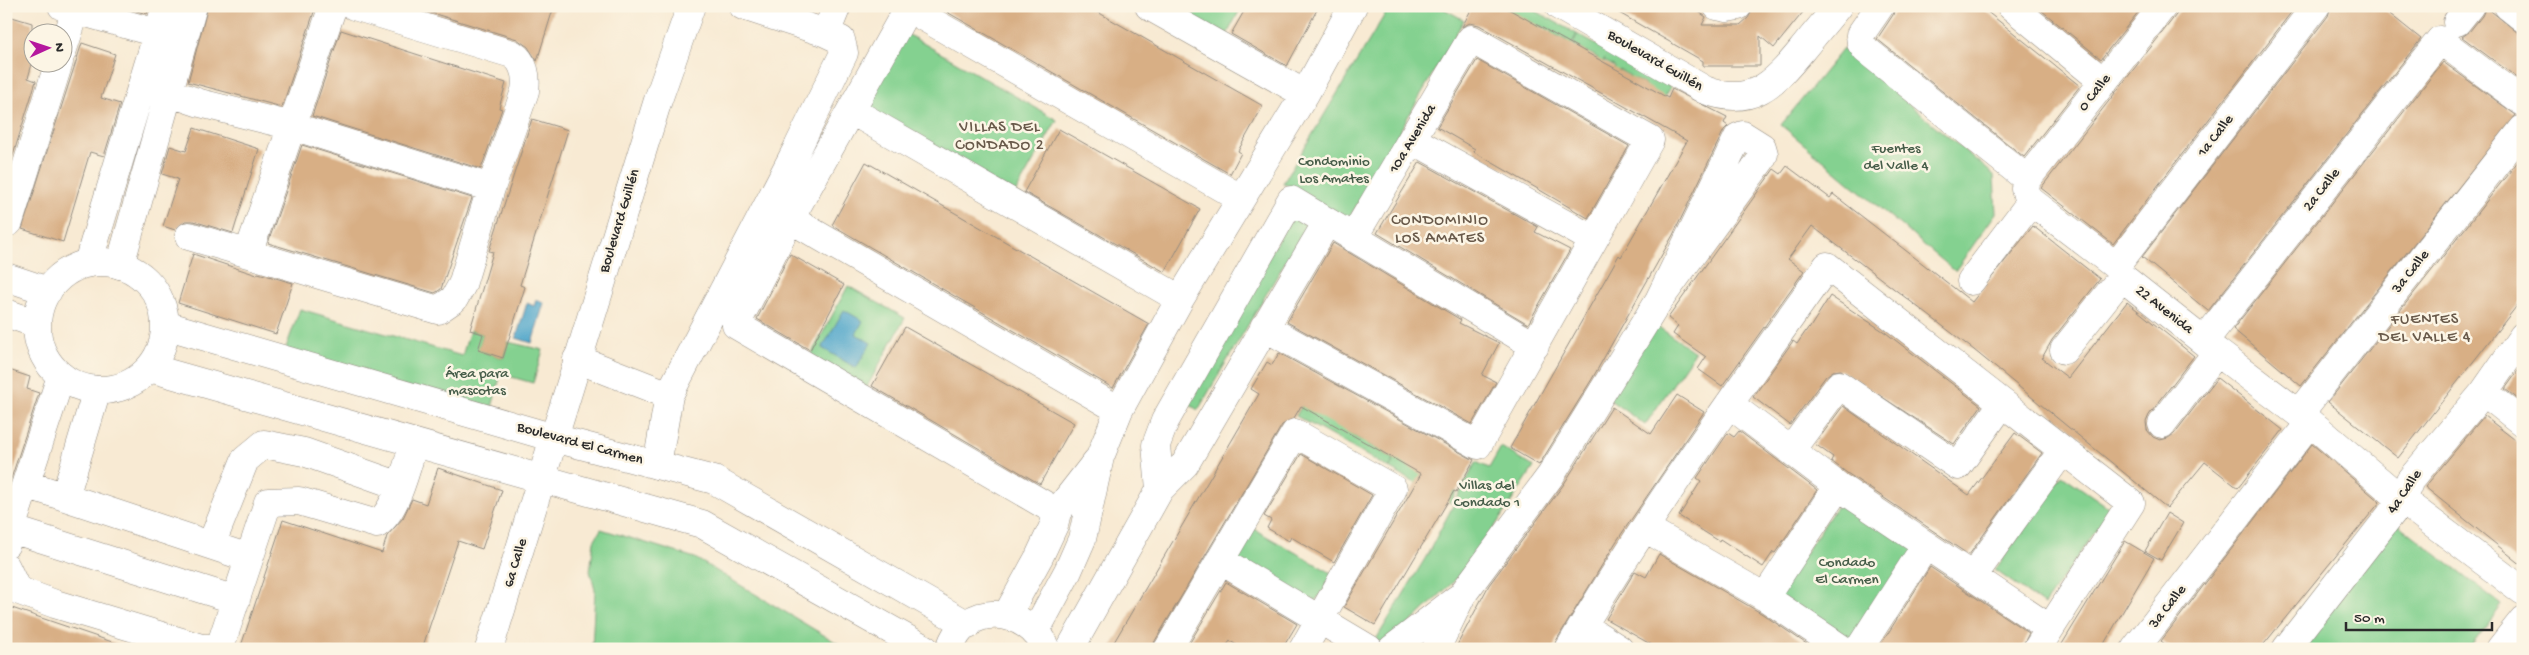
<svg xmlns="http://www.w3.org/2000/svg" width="2529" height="655" font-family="'Gochi Hand',sans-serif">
	<rect width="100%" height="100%" fill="#fcf5e5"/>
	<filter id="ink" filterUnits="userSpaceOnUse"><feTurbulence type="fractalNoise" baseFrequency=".02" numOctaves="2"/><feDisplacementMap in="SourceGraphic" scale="10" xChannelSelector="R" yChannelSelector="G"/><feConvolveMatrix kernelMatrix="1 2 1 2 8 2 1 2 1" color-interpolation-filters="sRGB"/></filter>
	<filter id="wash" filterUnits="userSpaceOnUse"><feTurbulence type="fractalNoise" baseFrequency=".0096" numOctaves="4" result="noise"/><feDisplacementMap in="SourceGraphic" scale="20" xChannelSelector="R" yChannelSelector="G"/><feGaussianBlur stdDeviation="1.12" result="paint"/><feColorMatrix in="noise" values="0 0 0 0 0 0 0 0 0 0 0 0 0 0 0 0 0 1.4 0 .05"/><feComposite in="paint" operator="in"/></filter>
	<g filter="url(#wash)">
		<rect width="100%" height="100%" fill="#f8ead3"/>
		<!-- green -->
		<path fill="#84d190" stroke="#587e5e" d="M1175,6h67l-20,38z
			M1390,6h49l25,14 -117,202 -64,-39z
			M1503,6h24l144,81 -14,23 -19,-12 7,-13 -11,-6 -7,13 -4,-2 7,-14 -11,-6 -7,13 -5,-2 8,-14 -11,-6 1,-3 -9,16 -5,-2 7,-14 -10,-6 -8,13 -4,-2 7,-13 -10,-6 4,-10 -13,23 -4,-2 7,-14 -11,-6 -7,13 -5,-2 8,-14 -11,-6 -8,15z
			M902,31l155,89 -45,79 -154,-89z
			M1843,49l151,126 2,38 -41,58 -174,-146z
			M1292,216l15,9 -109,185 -14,-9z
			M848,286l57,32 -42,76 -56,-32z
			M300,309l162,47 8,-26 13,4 -4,16 24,8 5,-16 35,8 -10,33 -32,-9 -10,37 -207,-58z
			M1657,326l38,26 -50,73 -38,-27z
			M1310,392c19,25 25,34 53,49l8,-13 4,3 -7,13 11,6 12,-11 -8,14 11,6 -5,10 14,-23 43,41 10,5 -5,11 -155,-87z
			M1501,447l33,20 -67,102 -82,78 -10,-6 51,-84 50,-95 13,6z
			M2062,475l49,34 -67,96 -49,-35z
			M1843,497l74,51 -66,98 -75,-50z
			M2396,523l106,82 -33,44h-169z
			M1252,528l83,47 -19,25 -7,1 -70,-40 -2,-10z
			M601,529l94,29 152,91h-255l3,-59 -5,-19 4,-30z"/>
		<!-- water -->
		<path fill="#4ea5ca" stroke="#3c687a" d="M536,300l8,3 -12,40 -16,-5 11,-35 7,3z
			M844,310l19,11 -7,13 15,9 -15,25 -34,-20z"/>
		<g id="blocks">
			<!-- building -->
			<path fill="#d8af85" d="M120,6h30l-3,8z
				M208,6h108l-34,101 -94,-25z
				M409,6h145l-17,55 -9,-14 -11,-8z
				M951,6h136l176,100 -25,45 3,2 -11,21 -283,-162z
				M1247,6h72l-32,60 -56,-32z
				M1473,6h30l165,92 4,-9 55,28 -3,6 4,3 -4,4 -51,105 -81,144 -53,86 -29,-17 109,-193 2,2 66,-116 -208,-116 -9,-2 -8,4z
				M1607,6h84l15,11 -4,8h38l8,-7 7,-12h53l-34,42 -14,-12v30h-57v-5z
				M1895,6h85l100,80 -56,71 -147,-118 16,-24z
				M2036,6h107l-42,53z
				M2183,6h113l-183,238 -72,-56z
				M2331,6h49l41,33 -213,272 -66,-54 186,-241z
				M2486,7l37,30v45l-61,-45 7,-5 13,-16z
				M12,17l20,6v41l-4,14 8,3 -30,97v-144z
				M341,30l165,53 -7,25 3,1 -21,60 -169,-53z
				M82,43l33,11 -14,44 19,6 -16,52 -14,-4 -27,90 -41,-13z
				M1477,60l152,86 -41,72 -114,-66 1,-3 -38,-22z
				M2443,62l73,53 -215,271 -68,-57z
				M532,119l36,11 -48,155 5,2 -22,71 -25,-8 5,-16 -13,-4 23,-78 -4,-1z
				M194,128l65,21 -26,84 -40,-12h-8l-10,9 -12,-4 15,-47 -16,-5 8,-28 16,5z
				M1059,129l141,80 -35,63 -141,-80z
				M302,145l170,53 -31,91 -6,4 -167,-50z
				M2523,155v143l-125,160 -70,-56z
				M866,162l283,162 -36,64 -281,-163z
				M1420,162l118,65 -3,5 35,18 -42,74 -151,-91z
				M1787,166l43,32 3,-4 139,108 61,-76 67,53 -48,61 -10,18 26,20 59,-76 67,54 -45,59 -3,7 1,8 6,7 7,3 8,-2 6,-4 43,-56 66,52 -45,58 -33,-26 -38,46 -193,-158 -162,-124 -24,33 16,12 -82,115 -24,-17 8,-12 -33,-23 5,-8 -10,-8 106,-149 7,5z
				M1333,243l128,77 -2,3 40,20 -17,32 14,7 -24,42 -185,-102z
				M193,254l64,21 1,-2 35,10 -17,51 -98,-31z
				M790,254l54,31 -34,65 -53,-31z
				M1830,296l56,37 95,73 -27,38 -113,-74 -8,1 -7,5 -36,49 -37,-28 40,-56 4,3 11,-16 1,1z
				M905,327l169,96 -34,61 -168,-98z
				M1279,353l195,107 -18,32 -2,-1 -79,134 -31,-18 77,-133 -120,-68 -7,12 -12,7 -127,216 -3,8h-42l149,-255 -8,-5 16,-27 5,3z
				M2523,364v39l-18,-14z
				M6,369l24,8 -3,12 12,4 -32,98z
				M1677,395l27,17 -88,130 -60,99 -3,8h-98l34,-64 75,-101 48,-77 39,27z
				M1843,406l126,89 46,-62 27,20 -73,102 -122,-82 -16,-12 2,-4 -18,-13z
				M2484,416l39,30v120l-98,-79z
				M1739,431l78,59 -42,63 -2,-1 -10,15 -43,-28 -1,2 -40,-25 22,-35 -4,-3 31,-45 6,4z
				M2312,444l68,58 -120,147h-89l-10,-8z
				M1301,454l71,41 -38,67 -43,-25 -2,4 -22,-13 4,-8 -7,-4z
				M438,468l64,22 -20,59 -24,-8 -36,108h-182l43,-129 99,33 5,-17 16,-18 9,-19 14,5z
				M2167,513l16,10 -22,37 -16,-9z
				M2125,541l29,17 -53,91h-42z
				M1659,554l102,59 53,36h-155l-53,-30 29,-48 11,6z
				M1930,567l99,66 -8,16h-143z
				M1226,582l71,42 -15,25h-39l-13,-8 -6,8h-38z
				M6,606l118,40 -1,3h-117z"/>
		</g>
	</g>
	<g filter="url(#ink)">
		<use href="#blocks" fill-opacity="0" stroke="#928a7f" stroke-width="1"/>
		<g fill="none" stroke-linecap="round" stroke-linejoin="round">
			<!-- minor casing -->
			<g stroke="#928a7f" stroke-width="29">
				<path id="minor" d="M62,6l112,32
					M743,6l83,27 11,-27
					M909,6l-119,213 -54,106 321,187
					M1149,6l156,88
					M1717,6l10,2 11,-2
					M1880,6l-20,29 1,8 5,7 161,129 -2,9 3,11 88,67 6,11 95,75 93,70 92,78 121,91
					M2011,6l93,76
					M2508,6l15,12
					M908,8l332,190
					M2457,22l13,-16
					M62,52l14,-42
					M144,84l56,19 92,23 199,62
					M852,111l328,188
					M1413,140l179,99
					M2027,179l136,-173
					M790,219l329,191
					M9,222l50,-160
					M189,236l249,74 16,-11 8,-14 29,-97 34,-97c2,-14 0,-29 -13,-37l-158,-48
					M248,254l85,-248
					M88,263l78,-257
					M120,265l73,-259
					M2116,266l200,-260
					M1971,281l60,-79
					M1264,327l214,118 172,-305 -179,-101 -118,199
					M2204,341l236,-301 83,62
					M2064,350l58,-73
					M577,359l92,36
					M2484,392l39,31
					M1729,404l109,82 211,142
					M2299,414l224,-285
					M2162,424l55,-72
					M1791,450l48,-65 119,81 44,-62
					M657,465l12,-70 129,-248 46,-94 -3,-13 -15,-7
					M26,484l223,74
					M1160,489l-4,-44 9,-24 126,-221 244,146
					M65,497l32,-107
					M1645,528l120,69 77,52
					M11,529l225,71
					M6,544l55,-168
					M211,545l34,-85 19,-16 40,8 96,34
					M1220,560l149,89
					M6,567l11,23 38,14 146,44 19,-1 48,-145 31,-1 78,23c20,-14 30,-58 37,-81
					M1973,576l90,-126
					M1765,597l73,-111
					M1007,615l32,-58 15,-32 3,-13 39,-50
					M1583,626l36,23
					M1035,632l33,-61 14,-32 18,-82 19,-47 61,-111 125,-205 48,-88
					M1070,649l90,-160 25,-25 142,-242
					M1168,649l127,-216 98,56 -90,160
					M1392,649l65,-50
					M1436,649l26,-54 89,-120 108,-175 102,-140 3,-6 -2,-7 -19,-12 -5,2 -79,163
					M1569,649c78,-133 169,-258 258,-383l304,237 -94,146
					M1859,649l67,-104
					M2135,649l175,-227
					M2286,649l116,-149 8,-20 74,-88 39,-56
					M2500,649l23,-29"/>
			</g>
			<!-- major casing -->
			<g stroke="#928a7f" stroke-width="29">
				<path id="major" d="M1559,6l146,84c46,18 69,-6 96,-39 12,-15 25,-30 37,-45
					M37 326a64 64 0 1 1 128 0a64 64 0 1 1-128 0Z
					M6,277l42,14
					M6,313l31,11
					M165,325l389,113 160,42 254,145
					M150,368l552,156 223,125
					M489,649l169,-549 33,-94
					M950,649c14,-48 78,-43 96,0"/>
			</g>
			<!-- minor -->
			<use href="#minor" stroke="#fff" stroke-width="28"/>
			<!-- major -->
			<use href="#major" stroke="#fff" stroke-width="28"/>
		</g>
	</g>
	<g text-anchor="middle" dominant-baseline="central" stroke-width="5" stroke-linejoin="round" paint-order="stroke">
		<!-- street labels -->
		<g font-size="15" fill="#2b2b2b" stroke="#fcf5e5">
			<text transform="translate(1655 61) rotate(30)">Boulevard Guillén</text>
			<text transform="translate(2095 93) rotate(-52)">0 Calle</text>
			<text transform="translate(2216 136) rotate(-52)">1a Calle</text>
			<text transform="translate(1413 139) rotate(-59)">10a Avenida</text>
			<text transform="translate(2322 190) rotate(-52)">2a Calle</text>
			<text transform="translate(620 221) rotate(-73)">Boulevard Guillén</text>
			<text transform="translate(2411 272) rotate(-52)">3a Calle</text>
			<text transform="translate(2164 310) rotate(38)">22 Avenida</text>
			<text transform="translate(580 444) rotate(15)">Boulevard El Carmen</text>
			<text transform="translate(2405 492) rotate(-56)">4a Calle</text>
			<text transform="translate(516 563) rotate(-73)">6a Calle</text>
			<text transform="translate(2168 607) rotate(-52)">3a Calle</text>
		</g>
		<!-- park labels -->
		<g font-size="15" fill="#465d49" stroke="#fcf5e5">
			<text x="1896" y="149">Fuentes<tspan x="1896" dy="17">del Valle 4</tspan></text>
			<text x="1334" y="162">Condominio<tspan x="1334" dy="17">Los Amates</tspan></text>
			<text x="477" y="374">Área para<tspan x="477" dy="17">mascotas</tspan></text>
			<text x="1487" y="486">Villas del<tspan x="1487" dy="17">Condado 1</tspan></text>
			<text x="1847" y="563">Condado<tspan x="1847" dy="17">El Carmen</tspan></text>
		</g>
		<!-- neighbourhood labels -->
		<g font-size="16" letter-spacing="1" fill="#68594a" stroke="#fcf5e5">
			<text x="1000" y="128">VILLAS DEL<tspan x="1000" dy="18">CONDADO 2</tspan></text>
			<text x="1440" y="221">CONDOMINIO<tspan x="1440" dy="18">LOS AMATES</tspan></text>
			<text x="2425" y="320">FUENTES<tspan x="2425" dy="18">DEL VALLE 4</tspan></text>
		</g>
	</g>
	<!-- margin -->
	<rect width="2529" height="655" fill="none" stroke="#fcf5e5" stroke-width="25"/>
	<!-- north arrow -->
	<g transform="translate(48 48) rotate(87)"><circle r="24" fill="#fcf5e5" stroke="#a8a49b"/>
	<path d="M0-4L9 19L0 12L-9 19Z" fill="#b5179e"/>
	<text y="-8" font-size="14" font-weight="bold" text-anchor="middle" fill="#2b2b2b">N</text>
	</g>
	<!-- scale -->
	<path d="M2346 622v8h146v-8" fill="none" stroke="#2b2b2b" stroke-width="2.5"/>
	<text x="2354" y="622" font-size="15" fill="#2b2b2b" stroke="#fcf5e5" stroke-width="4" paint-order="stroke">50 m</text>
</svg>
